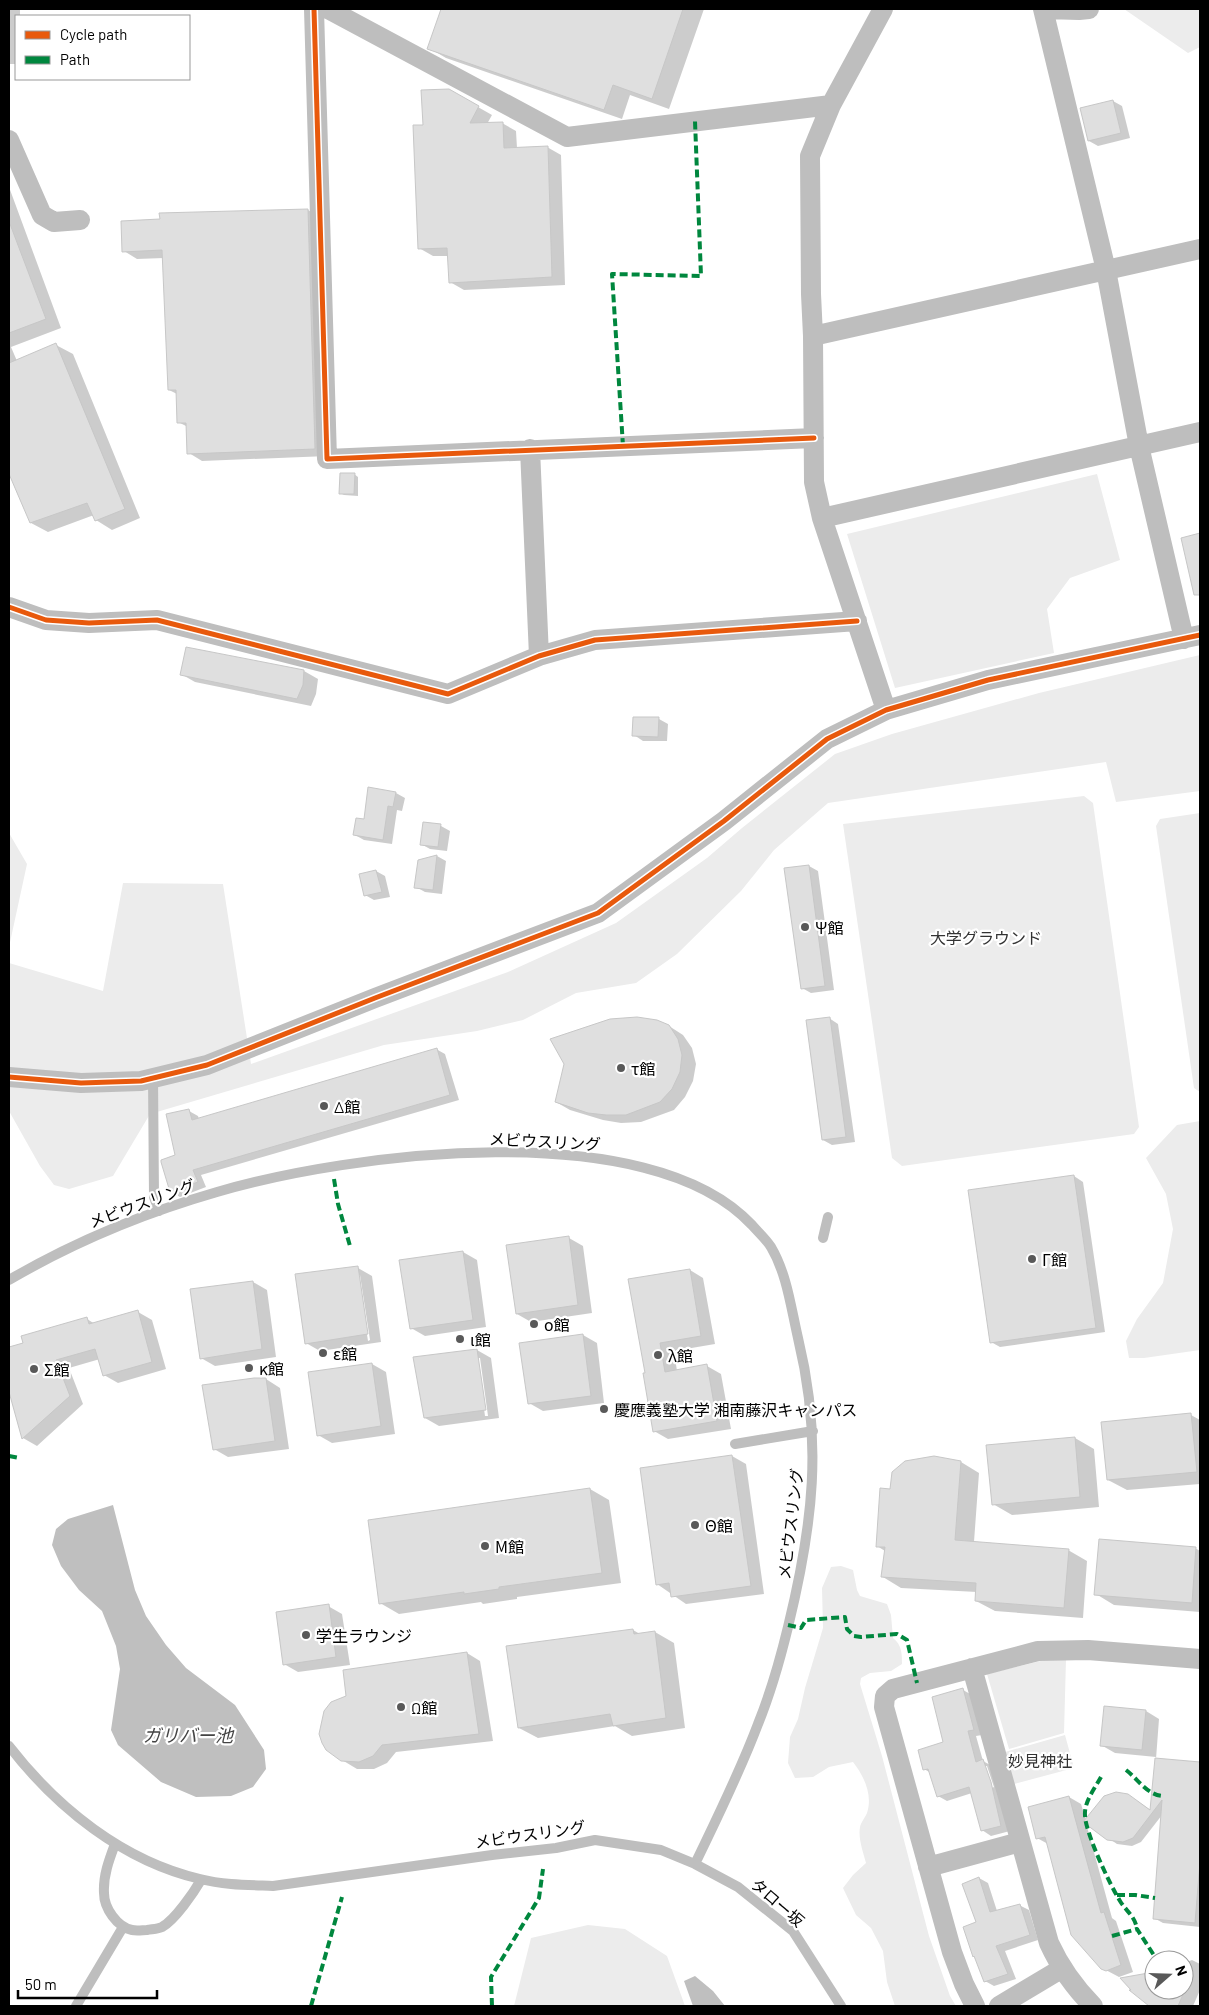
<svg xmlns="http://www.w3.org/2000/svg" width="1209" height="2015" font-family="Barlow,'Noto Sans JP',sans-serif">
	<rect width="100%" height="100%" fill="#fff"/>
	<!-- green -->
	<path fill="#ececec" d="M1124,9h76v38l-12,6z
		M1097,474l23,86 -50,18 -23,31 7,44 -159,35 -48,-154z
		M1200,655v136l-84,11 -10,-40 -278,41 -54,47 -33,41 -64,63 -41,29 -60,10 -53,27 -46,11 -93,14 -234,69 -37,62 -44,13 -15,-4 -14,-19 -31,-55v-148l94,28 20,-108 100,1 28,180 257,-92 108,-49 91,-65 35,-30 93,-74 57,-20 147,-41z
		M1084,796l9,7 46,324 -5,7 -232,32 -10,-8 -49,-334z
		M1200,813v279l-6,-4 -38,-262 4,-7z
		M9,833l18,31 -18,83z
		M1200,1121v229l-56,8h-15l-3,-17 11,-22 26,-36 10,-54 -7,-35 -20,-36 31,-33z
		M841,1566l12,4 4,20 3,6 27,8 4,11 2,23c9,7 9,16 9,26l-11,7 -21,2 -9,5 -1,6 22,72 47,180 21,60 6,10h-61l-8,-24 -4,-31 -12,-23 -15,-13 -13,-27 10,-13 13,-12c-3,-12 -8,-24 -6,-36 1,-5 5,-9 7,-14 6,-18 -3,-37 -14,-51l-24,5 -16,10 -18,1 -7,-15 2,-26 8,-18 7,-31 18,-60 -1,-40 9,-21z
		M1049,1659h17l-2,74 -55,16 -22,-75z
		M1065,1735l9,33 -60,16 -9,-32z
		M588,1925l37,4 42,27 18,50h-171l17,-68z"/>
	<!-- water -->
	<path fill="#bfbfbf" d="M113,1505l22,85 11,26 20,29 20,23 49,37 29,45 2,19 -13,18 -22,9 -35,1 -35,-15 -43,-37 -7,-15 9,-61 -4,-23 -14,-35 -23,-21 -18,-24 -9,-21 4,-16 12,-10z
		M695,1976l18,15 12,15h-32l-9,-25z"/>
	<!-- shadow -->
	<path fill="#0003" fill-rule="evenodd" d="M9,9h11v7h-4v48h-7z
		M442,9h262l-35,100 -39,-14 -8,24 -176,-61 -17,-10z
		M448,90l44,25 -5,9 15,-1 14,8 1,17 30,-1 14,8 4,130 -101,5 -14,-8 -1,-26h-16l-14,-8 6,-122z
		M1113,101l9,5 8,32 -32,8 -9,-5z
		M9,187l52,141 -50,19 6,14 39,-16 17,9 67,164 -28,12 -16,-10 -2,-5 -46,17 -17,-9 -22,-53v-22l2,-2 -2,-1z
		M308,210l13,8 7,238 -126,5 -13,-8 -1,-26 -10,-5 -1,-28 -8,-4 -5,-132 -27,1 -13,-8z
		M354,474l4,3v19l-14,-1 -4,-2z
		M1200,535v57l-6,-4 -12,-49z
		M304,671l14,8 -2,15 -5,12 -116,-24 -14,-8z
		M659,719l9,5 -1,17h-24l-9,-6z
		M396,793l9,5 -3,13 -5,-1 -5,34 -28,-4 -9,-5 10,-14z
		M424,823l17,3 9,5 -3,20 -17,-2 -9,-5z
		M437,856l9,5 -4,33 -17,-2 -9,-5 3,-26z
		M809,866l9,5 16,119 -23,3 -9,-5z
		M376,871l9,5 5,21 -16,3 -9,-5z
		M829,1018l9,6 17,118 -23,3 -9,-5z
		M669,1026l14,9 9,13 4,16 -3,17 -8,16 -11,13 -33,12 -20,1 -18,-3 -33,-10 -14,-8 9,-38z
		M436,1049l9,5 14,46 -258,75 5,12 -26,10 -9,-5 -9,-30 14,-6 13,-45 9,5 1,3z
		M1074,1176l9,6 22,150 -105,15 -9,-5z
		M569,1238l14,8 9,67 -61,9 -14,-8z
		M463,1252l14,8 9,67 -61,9 -14,-8z
		M358,1268l14,8 9,66 -61,9 -14,-8zM358,1275h2l10,65 -2,1z
		M690,1270l13,8 12,66 -41,7 3,20 30,-5 14,8 10,55 -63,10 -14,-8 -8,-57z
		M253,1282l14,8 9,67 -61,9 -14,-8z
		M138,1312l14,8 14,49 -48,14 -14,-8 -4,-16 -31,9 14,36 -46,42 -14,-8 -14,-51v-39l15,-4 63,-25 8,5z
		M583,1335l14,8 7,60 -61,8 -14,-8z
		M477,1350l14,8 8,60 -60,8 -14,-8zM477,1358h3l8,58h-3z
		M372,1364l14,8 9,62 -63,9 -14,-8z
		M266,1379l14,9 9,61 -61,8 -14,-8z
		M1191,1415l9,5v64l-73,6 -19,-10z
		M1075,1438l19,11 5,58 -87,8 -19,-11 -5,-58z
		M732,1456l14,8 18,130 -78,10 -29,-20z
		M961,1462l18,11 -5,69 94,8 19,11 -4,57 -88,-7 -19,-10 1,-9 -76,-4 -18,-11 2,-26 -8,-5 14,-55z
		M590,1489l19,11 12,83 -104,14v2l-34,5 -2,-2 -82,12 -19,-11z
		M1195,1548l5,3v61l-86,-7 -18,-11z
		M328,1606l14,8 8,51 -52,7 -14,-8z
		M633,1630l7,4 15,-2 19,11 11,85 -53,8 -17,-10 -77,12 -19,-10z
		M467,1653l13,8 13,80 -97,11 -9,11 -13,6h-17l-15,-9z
		M963,1690l9,5 10,40 -6,1 7,25 9,5 18,65 -19,5 -9,-6 -10,-37 -25,8 -9,-5 -7,-23 -7,-4 21,-26zM984,1766h3l7,21 -2,1z
		M1146,1711l13,8 -3,40 44,4v164l-37,-4 -9,-5 8,-103 -21,27 -9,4 -15,-2 -31,-21 26,95 4,3 17,51 -14,5 -17,-9 -54,-124 -11,-6 32,-41 12,7 5,16 51,-19 15,10 4,-54 -41,-4 -14,-8z
		M979,1878l9,5 9,28 22,-6 10,5 9,30 -33,11 11,28 -22,7 -9,-5 -7,-58z
		M1192,1960l8,4v26l-7,16h-41l-10,-7 12,-26v17h30v-27z"/>
	<!-- building -->
	<path fill="#dfdfdf" stroke="#c7c7c7" d="M441,9h242l-31,90 -39,-14 -9,25 -177,-61z
		M449,89l30,17 -9,17 33,-1 1,26 44,-2 4,131 -103,6 -2,-35 -29,1 -5,-124h10l-2,-35z
		M1113,100l8,33 -33,8 -8,-33z
		M308,209l7,240 -128,5 -1,-31h-9l-1,-33h-8l-6,-140 -40,2 -1,-31 39,-2 -1,-6z
		M9,224h1l36,95 -37,14z
		M56,343l69,166 -30,12 -8,-18 -57,20 -21,-49v-111z
		M340,473h15l-1,21h-15z
		M1200,533v62h-6l-13,-57z
		M186,647l118,23 -1,15 -6,14 -117,-24z
		M633,717h26l-1,20 -26,-1z
		M368,787l28,5 -3,15 -5,-1 -5,34 -30,-5 3,-17 8,1z
		M423,822l18,2 -3,23 -18,-2z
		M437,855l-4,35 -19,-2 4,-28z
		M809,865l16,121 -24,3 -17,-121z
		M376,870l6,22 -18,4 -5,-22z
		M637,1017l20,3 12,5 9,14 4,16 -2,17 -8,17 -12,13 -34,13h-20l-18,-2 -33,-11 9,-38 -14,-25 60,-20z
		M830,1017l16,120 -24,3 -16,-120z
		M437,1048l13,47 -257,75 5,12 -28,10 -9,-30v-2l14,-5 -9,-41 23,-5 3,11z
		M1074,1175l22,153 -106,15 -22,-153z
		M569,1236l9,69 -62,9 -10,-69z
		M463,1251l10,69 -63,9 -11,-69z
		M358,1266l10,68 -63,10 -10,-70z
		M690,1269l11,67 -41,7 5,29 42,-8 10,57 -64,11 -10,-59h2l-17,-94z
		M253,1281l9,68 -62,10 -10,-70z
		M138,1310l14,52 -49,14 -8,-27 -39,11 14,36 -48,43 -13,-47v-45l14,-4 -2,-7 66,-19 2,7z
		M583,1334l8,62 -63,8 -9,-61z
		M477,1349l9,61 -62,8 -11,-61z
		M372,1363l9,63 -64,10 -9,-64z
		M254,1378h12l9,63 -62,9 -11,-65z
		M1191,1413l6,59 -90,8 -6,-58z
		M1075,1437l5,60 -88,8 -6,-60z
		M732,1455l19,131 -80,11 -2,-14 -13,2 -16,-117z
		M934,1456l27,5 -6,79 114,9 -5,59 -89,-7 1,-18 -95,-6 4,-30h-9l4,-59 10,1 2,-17 13,-11z
		M590,1488l12,85 -103,14v2l-35,5v-2l-85,12 -11,-84z
		M1099,1539l97,8 -4,56 -98,-8z
		M329,1604l7,53 -53,8 -7,-53z
		M633,1629l1,5 21,-3 11,87 -53,8 -3,-12 -92,14 -12,-82z
		M467,1652l12,82 -97,11 -9,11 -14,6 -18,-1 -15,-11 -4,-7 -3,-9 5,-23 7,-9 15,-6 -3,-26z
		M963,1688l11,42 -6,1 8,31 7,-3 8,23 10,44 -20,5 -12,-44 -32,10 -9,-28 -5,1 -5,-20 25,-8 -11,-45z
		M1104,1706l42,4 -4,40 -42,-4z
		M1155,1758l45,4v100l-5,61 -42,-4 9,-119 -29,38 -10,4 -16,-2 -24,-18 21,-26 12,-4 12,2 22,16z
		M1069,1796l32,117 3,-1 17,53 -15,6 -5,-2 -30,-34 -26,-98 -9,2 -8,-32z
		M979,1877l11,35 30,-8 10,31 -34,11 12,28 -24,8 -10,-26 -1,1 -10,-30 13,-5 -14,-38z
		M1154,1972v18h31l-7,16h-29l-20,-16h2l-11,-12z"/>
	<g fill="none" stroke-linecap="round" stroke-linejoin="round">
		<!-- service -->
		<path stroke="#bebebe" stroke-width="10" d="M153,1077l1,120 5,14
			M823,1238l5,-21
			M9,1280c65,-38 135,-67 208,-88 132,-39 432,-78 535,33 6,7 14,14 19,22 16,27 20,61 27,91 25,103 15,187 -10,289 -8,33 -17,65 -30,97 -18,48 -41,94 -63,140
			M735,1444l78,-13
			M9,1746c48,62 114,115 191,133 24,6 49,6 73,7l219,-31 64,-7 39,-8 66,10 34,14 43,23 55,44 48,75
			M115,1844c-6,16 -12,32 -11,49 0,15 13,34 28,37 5,1 11,0 15,0 6,-1 11,-1 15,-3 13,-7 32,-35 39,-47
			M76,2006l47,-79"/>
		<!-- minor -->
		<path stroke="#bebebe" stroke-width="20" d="M314,9l13,450 487,-21
			M328,9l239,128 264,-32
			M883,9l-52,96 -21,51 1,138 2,42 1,146 8,36 64,192
			M1043,9l63,261 33,176 45,193
			M1045,9l34,1 10,-1
			M9,140l33,75 12,7 26,-2
			M813,336l387,-87
			M530,449l9,207
			M822,518l378,-86
			M9,607l37,13 43,3 68,-3 291,74 91,-38 56,-16 262,-19
			M9,1077l72,6 60,-2 66,-16 168,-67 223,-85 126,-92 103,-82 59,-29 102,-30 212,-45
			M972,1668l77,275c11,24 25,44 44,63
			M928,1867l92,-25
			M975,2006l-11,-22 -12,-32 -68,-245 1,-11 8,-7 145,-38 50,-1 112,9
			M999,2006l62,-37"/>
		<!-- quiet -->
		<path stroke="#00873e" stroke-width="4" stroke-dasharray="8 4" stroke-linecap="butt" d="M623,446l-11,-172 89,2 -6,-155
			M334,1179l4,25 12,42
			M9,1456l10,2
			M788,1625l13,3 5,-8 39,-3 2,12 7,7 7,1 36,-3 10,6 10,43
			M1126,1770c12,9 21,25 37,26
			M1101,1777c-6,11 -17,25 -16,38 0,17 25,70 35,86 6,10 15,15 17,28
			M1117,1895h18l20,3
			M1112,1936l25,-7 20,31
			M311,2006l31,-109
			M492,2006l-1,-29 48,-79 4,-29"/>
		<!-- cycleway casing -->
		<g stroke="#fff" stroke-width="8">
			<path id="cycleway" d="M314,9l13,450 487,-21
				M9,607l37,13 43,3 68,-3 291,74 91,-38 56,-16 262,-19
				M9,1077l72,6 60,-2 66,-16 168,-67 223,-85 126,-92 103,-82 59,-29 102,-30 212,-45"/>
		</g>
		<!-- cycleway -->
		<use href="#cycleway" stroke="#e8590c" stroke-width="5"/>
	</g>
	<!-- markers -->
	<g fill="#595959" stroke="#fff" stroke-width="2">
		<circle cx="805" cy="927" r="5"/>
		<circle cx="621" cy="1068" r="5"/>
		<circle cx="324" cy="1106" r="5"/>
		<circle cx="1032" cy="1259" r="5"/>
		<circle cx="534" cy="1324" r="5"/>
		<circle cx="460" cy="1339" r="5"/>
		<circle cx="323" cy="1353" r="5"/>
		<circle cx="658" cy="1355" r="5"/>
		<circle cx="249" cy="1368" r="5"/>
		<circle cx="34" cy="1369" r="5"/>
		<circle cx="604" cy="1409" r="5"/>
		<circle cx="695" cy="1525" r="5"/>
		<circle cx="485" cy="1546" r="5"/>
		<circle cx="306" cy="1635" r="5"/>
		<circle cx="401" cy="1707" r="5"/>
	</g>
	<g text-anchor="middle" dominant-baseline="central" stroke-width="4.5" stroke-linejoin="round" paint-order="stroke">
		<!-- poi labels -->
		<g font-size="16" fill="#000" stroke="#fff" text-anchor="start">
			<text x="815" y="927">Ψ館</text>
			<text x="631" y="1068">τ館</text>
			<text x="334" y="1106">Δ館</text>
			<text x="1042" y="1259">Γ館</text>
			<text x="544" y="1324">ο館</text>
			<text x="470" y="1339">ι館</text>
			<text x="333" y="1353">ε館</text>
			<text x="668" y="1355">λ館</text>
			<text x="259" y="1368">κ館</text>
			<text x="44" y="1369">Σ館</text>
			<text x="614" y="1409">慶應義塾大学 湘南藤沢キャンパス</text>
			<text x="705" y="1525">Θ館</text>
			<text x="495" y="1546">Μ館</text>
			<text x="316" y="1635">学生ラウンジ</text>
			<text x="411" y="1707">Ω館</text>
		</g>
		<!-- park labels -->
		<g font-size="16" fill="#333" stroke="#fff">
			<text x="986" y="937">大学グラウンド</text>
			<text x="1040" y="1760">妙見神社</text>
		</g>
		<!-- street labels -->
		<g font-size="16" fill="#000" stroke="#fff">
			<text transform="translate(545 1141) rotate(3)">メビウスリング</text>
			<text transform="translate(142 1203) rotate(-20)">メビウスリング</text>
			<text transform="translate(790 1524) rotate(-83)">メビウスリング</text>
			<text transform="translate(530 1834) rotate(-8)">メビウスリング</text>
			<text transform="translate(778 1902) rotate(41)">タロー坂</text>
		</g>
		<!-- water labels -->
		<g font-size="18" font-style="italic" fill="#444" stroke="#fff">
			<text x="188" y="1735">ガリバー池</text>
		</g>
	</g>
	<!-- border -->
	<rect width="1209" height="2015" fill="none" stroke="#000000" stroke-width="20"/>
	<!-- legend -->
	<rect x="15" y="15" width="175" height="65" fill="#ffffff" stroke="#999999"/>
	<rect x="25" y="31" width="25" height="8" fill="#e8590c" stroke="#999999"/>
	<text x="60" y="40" font-size="15" fill="#000000">Cycle path</text>
	<rect x="25" y="56" width="25" height="8" fill="#00873e" stroke="#999999"/>
	<text x="60" y="65" font-size="15" fill="#000000">Path</text>
	<!-- north arrow -->
	<g transform="translate(1169 1975) rotate(70)"><circle r="24" fill="#ffffff" stroke="#999999"/>
	<path d="M0-4L9 19L0 12L-9 19Z" fill="#595959"/>
	<text y="-8" font-size="14" font-weight="bold" text-anchor="middle" fill="#000000">N</text>
	</g>
	<!-- scale -->
	<path d="M18 1990v8h139v-8" fill="none" stroke="#000000" stroke-width="2.5"/>
	<text x="25" y="1990" font-size="15" fill="#000000" stroke="#ffffff" stroke-width="4" paint-order="stroke">50 m</text>
</svg>
